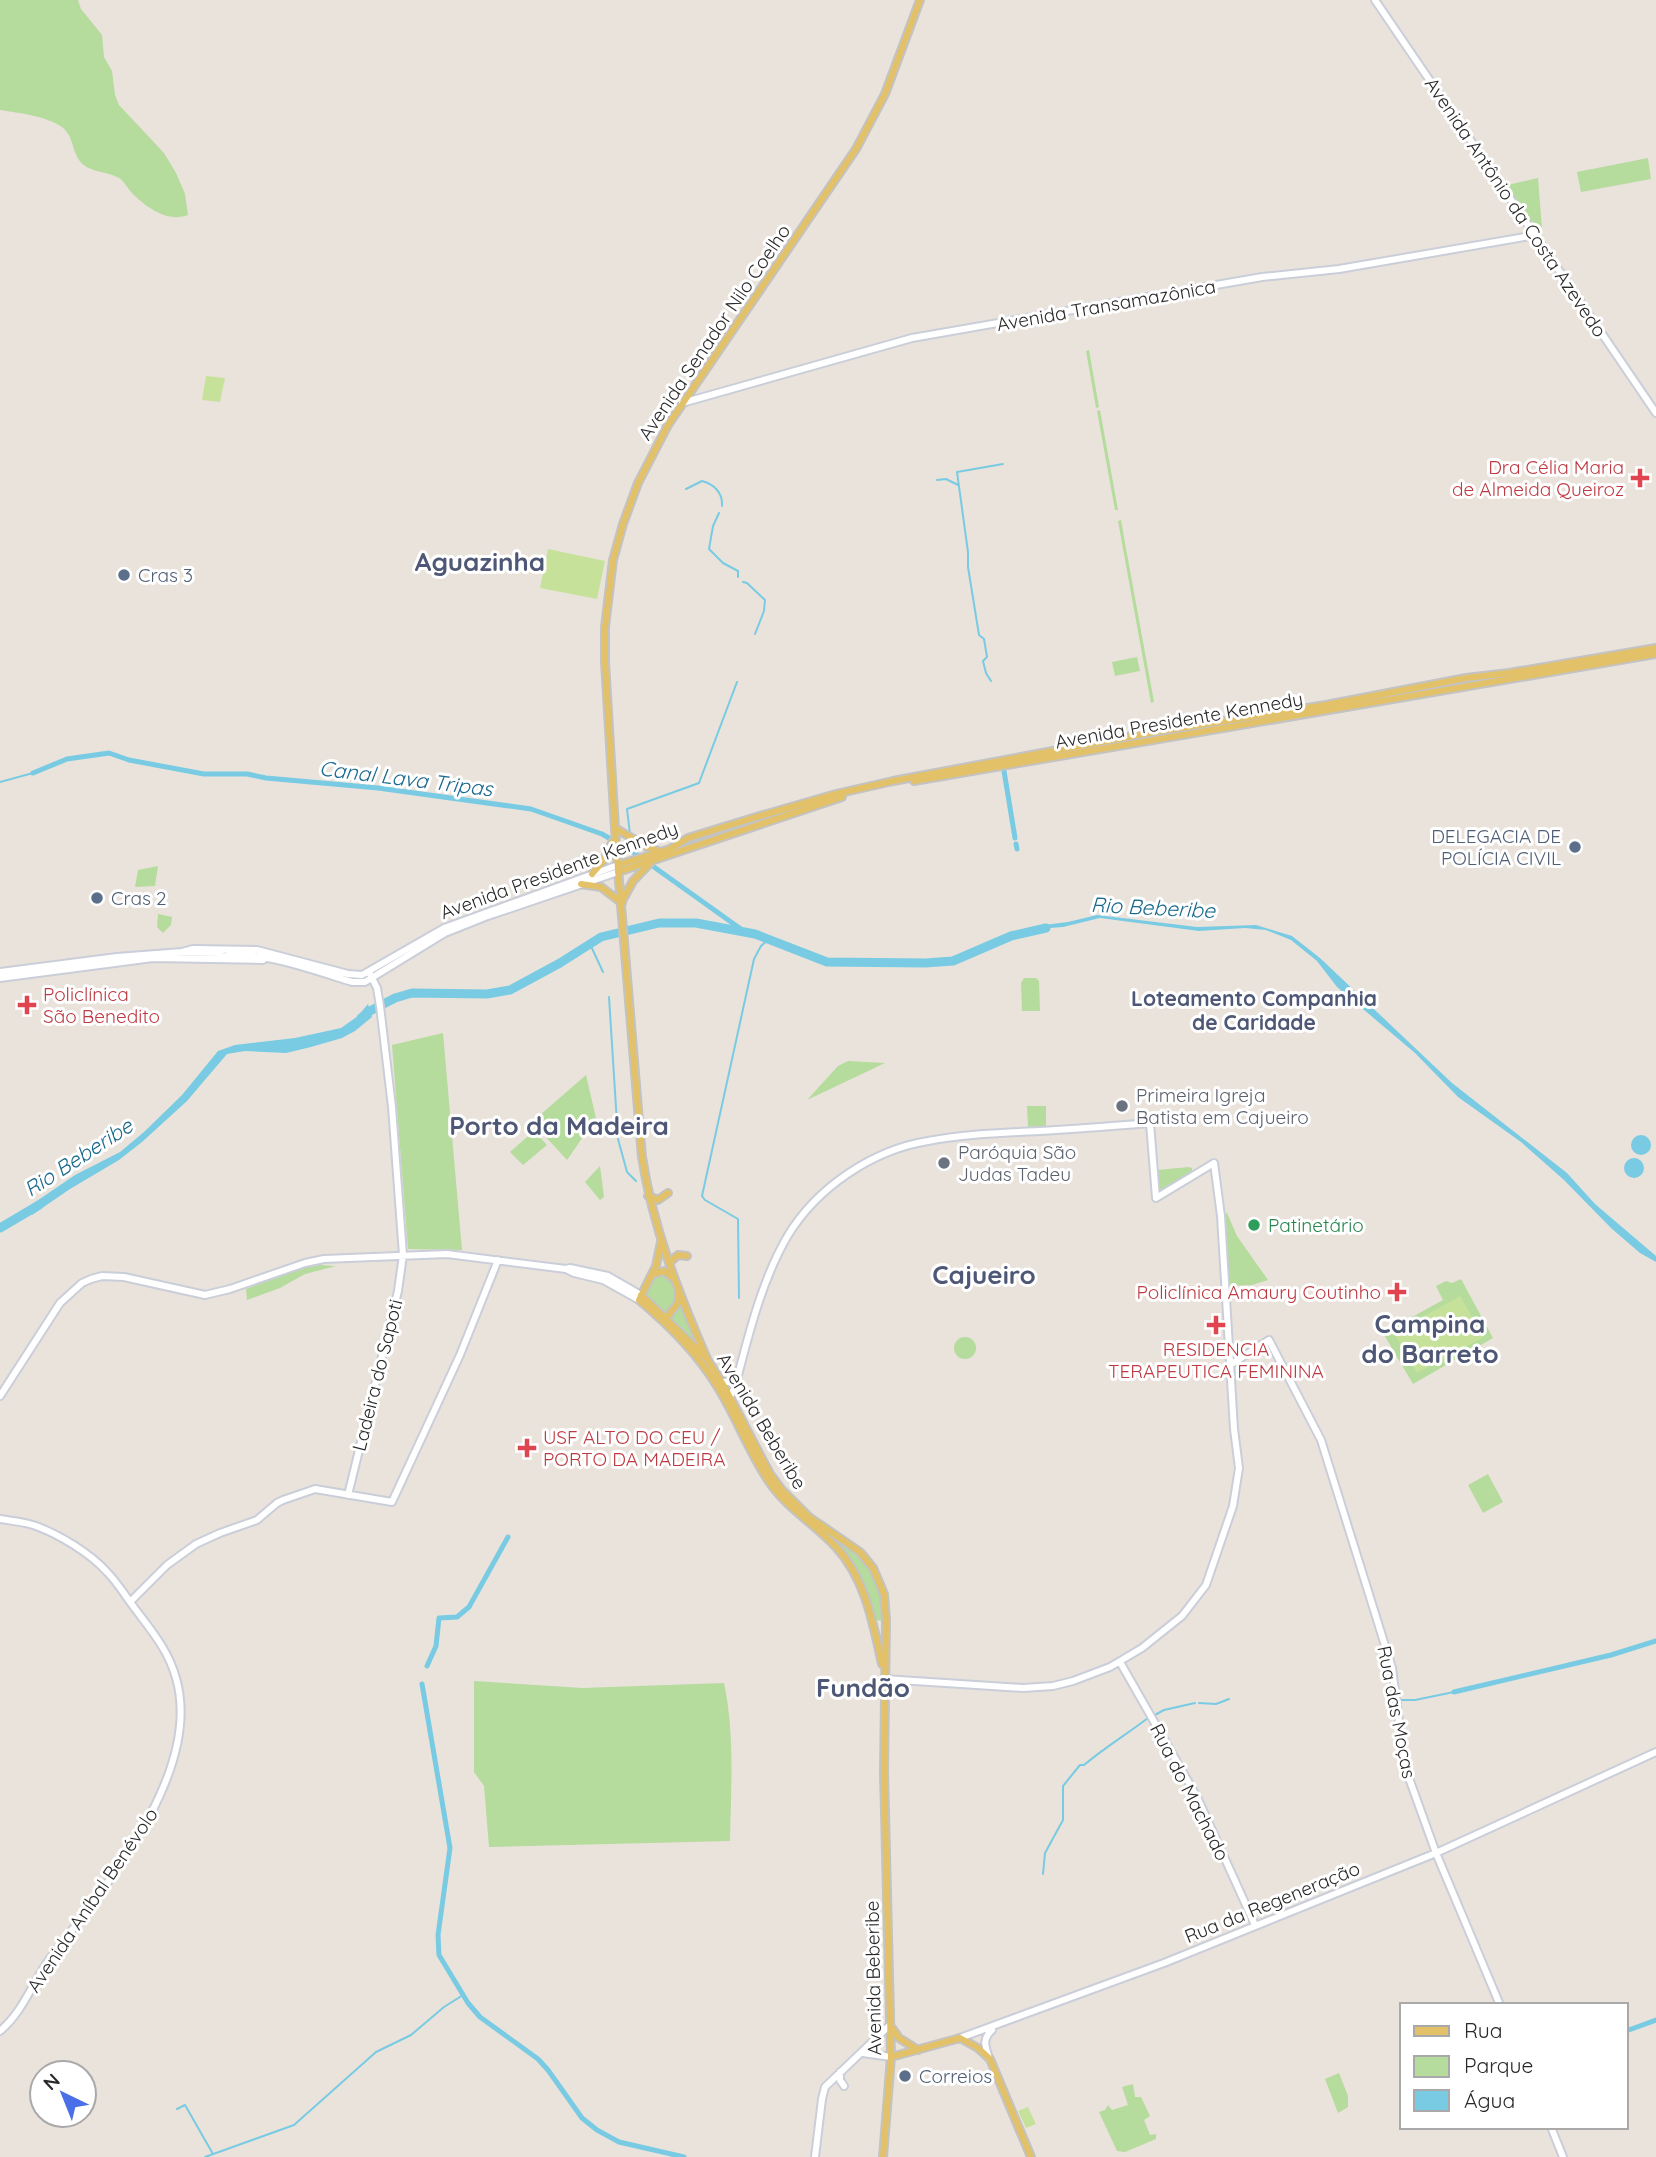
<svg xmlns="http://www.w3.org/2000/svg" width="1656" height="2157" font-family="Quicksand,sans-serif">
	<rect width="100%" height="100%" fill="#eae3dc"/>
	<!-- green -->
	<path fill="#b5db9d" d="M0,0h78l3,9 21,26 2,22 8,14 3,24 4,10 45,48 12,20 9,21 3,21c-21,8 -42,-8 -56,-22 -5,-5 -8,-13 -15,-16 -12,-6 -30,-5 -38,-17 -8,-12 -5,-23 -17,-33 -16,-11 -43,-14 -62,-17z
		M1648,158l3,21 -70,13 -4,-20z
		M1538,178l5,63 -36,-56z
		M1089,350l10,57 -3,1 -10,-57z
		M1100,410l18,100h-3l-18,-99z
		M1121,520l4,23 29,159 -3,1 -33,-182z
		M1137,657l3,14 -25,5 -3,-14z
		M158,866l-3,20 -20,1 3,-17z
		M158,914l14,3 -1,8 -8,8 -6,-6z
		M1024,978h12l3,3 1,30h-18l-1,-28z
		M443,1033l19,217 -54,-1 -16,-204z
		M848,1061l37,2 -78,37 31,-34z
		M586,1075l10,43 -29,42 -35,-38z
		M1027,1106h19v20l-18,1z
		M537,1134l10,11 -24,20 -13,-13 17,-15z
		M600,1166l4,31 -4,3 -15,-18z
		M1189,1167l3,1v5l-33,20 -2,-1v-22z
		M1227,1213l10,23 31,44 -16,5 -23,1 -5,-72z
		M320,1265l16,1 -31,8 -25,14 -33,12 -1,-11 56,-21z
		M665,1274c11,8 13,19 9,31l-9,7 -20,-19 10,-16z
		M1461,1279l32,59 -80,46 -30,-51 60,-33 -7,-14 10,-5 6,2z
		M680,1299l15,43 -24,-24z
		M954 1348a11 11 0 1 1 22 0a11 11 0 1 1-22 0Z
		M1488,1474l15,28 -20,11 -15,-28z
		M822,1530c34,21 66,47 60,91l-6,-1 -14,-34z
		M474,1681l109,7 141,-5c11,52 7,105 6,158l-241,6 -5,-61 -10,-14z
		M1339,2073l9,23v11l-10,6 -13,-34z
		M1133,2084l2,13h6l9,19 -6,4 6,15 6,-1v5l-31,13 -8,-1 -18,-39 6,-2 3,-5 4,5 16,-5 -6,-18z"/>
	<!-- pitch -->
	<path fill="#c6e29a" d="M206,376l19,2 -5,24 -18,-2z
		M548,549l57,12 -8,38 -57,-11z
		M1460,1296l24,41 -67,36 -23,-40z
		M1028,2107l8,17 -10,4 -8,-17z"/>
	<!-- water -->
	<path fill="#78cbe2" d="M1097,915l100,12 59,-2 36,11 28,22 132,125 115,90 28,31 61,52v6l-16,-9 -29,-25 -47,-48 -43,-38 -63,-45 -43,-44 -78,-66 -20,-26 -26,-21 -25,-10 -21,-2 -46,3 -99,-13 -37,9 -27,2v-3l32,-4z
		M368,1004l4,13 -17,14 -13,7 -31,9 -25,6 -41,-2 -18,3 -40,47 -45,41 -23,18 -49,29 -38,26 -4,-8 47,-32 45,-23 24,-20 38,-37 36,-44 17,-6 60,-7 46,-10 17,-12z
		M1631 1145a10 10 0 1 1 20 0a10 10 0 1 1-20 0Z
		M1624 1168a10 10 0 1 1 20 0a10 10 0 1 1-20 0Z"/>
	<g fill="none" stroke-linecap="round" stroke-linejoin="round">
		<!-- stream -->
		<path stroke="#78cbe2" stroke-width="2" d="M937,480l9,-1 12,6
			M686,489l16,-8c12,3 21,12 20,25
			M719,513l-6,13 -4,23 14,14 15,8v6
			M743,582l4,1 18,17 -1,11 -9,23
			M991,681l-5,-8 -3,-12 4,-4 -3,-18 -5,-4 -11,-68v-15l-11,-80 46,-8
			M0,782l33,-9
			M630,834l-3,-25 72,-26 38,-101
			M631,840l2,12
			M590,944l13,28
			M609,997l9,142 9,33 9,9
			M739,1298l-1,-79 -33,-19 -3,-4 52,-237 7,-13 8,-7
			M1400,1700h15l39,-8
			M1199,1703l17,1 13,-5
			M1153,1716l11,-6 31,-7
			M1043,1874l2,-21 18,-33v-34l17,-21h4c20,-17 43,-31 64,-47
			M177,2109l8,-4 28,49
			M205,2157l89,-32 82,-73 35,-17 33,-28 19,-12"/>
		<!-- canal -->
		<path stroke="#78cbe2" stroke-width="5" d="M1004,771l11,67
			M33,773l34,-14 42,-6 20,7 75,14h43l19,4 112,10 153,21 71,25 31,18 112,80
			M1016,844l1,5
			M427,1666l9,-20 3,-28 18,-1 12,-10 39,-70
			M422,1684l28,164 -12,87 1,20 29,48 12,14 58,42 10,11 34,48 15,12 22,12 65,15
			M1454,1692l157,-37 45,-14
			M1626,2031l30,-11"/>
		<!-- river -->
		<path stroke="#78cbe2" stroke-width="9" d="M361,1018l9,-7 25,-13 17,-5 75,1 23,-4 50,-27 41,-26 58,-14h37l59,11 72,28 98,1 28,-2 58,-25 35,-8
			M0,1228l39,-23"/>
		<!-- secondary casing -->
		<g stroke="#caced9" stroke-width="10">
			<path id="secondary" d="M1375,0l281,413
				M682,403l230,-65 350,-61 77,-8 197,-34
				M182,952l11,-3 64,1 91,24 14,1 82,-47 174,-63
				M217,959c31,-14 102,13 135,23h13l80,-49 40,-16 133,-45
				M0,972l117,-15 65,-5 36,1 5,-3
				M0,978l153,-20 110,2
				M566,1269l8,4 29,7 36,20
				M1230,1365l39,-25 52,100 71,228 13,99 31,86 64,152
				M721,1382h8l9,-7
				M0,1396l60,-93 22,-20 9,-4 11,-3 22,1 81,18 25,-6 75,-26 19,-4 123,-5 119,15 4,-1 38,8 33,19
				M730,1397l5,-10c13,-50 26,-105 52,-150 29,-49 85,-87 141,-96 36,-7 74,-8 111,-10 37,-2 74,-5 111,-8l6,75 58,-35 7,53 13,213 5,39 -6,38 -27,79 -24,31 -40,32 -32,19 -37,14 -20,5 -30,2 -139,-9
				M348,1495l50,-204 5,-36 -11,-148 -12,-101 -3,-18 -8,-16
				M0,1519c12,2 25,3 36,7 24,9 54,27 71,46 10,10 17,22 26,34 17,23 35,43 43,72 27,92 -69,207 -122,275 -21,26 -29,57 -54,78
				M130,1602l37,-37 29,-21 24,-11 37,-13 20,-17 6,-3 32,-11 77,13 68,-147 38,-95
				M1120,1662l77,135 58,128
				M960,2038l204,-75 272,-110 220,-101
				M863,2053l28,4
				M989,2058c-4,-12 -7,-19 3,-28
				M840,2072v8l4,6
				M1551,2127l12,30
				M815,2157l7,-58 3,-12 65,-62"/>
		</g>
		<!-- primary casing -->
		<g stroke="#c3c3c3" stroke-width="10">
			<path id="primary" d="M914,781l742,-127
				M615,828l32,19 11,4
				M618,865l52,-16 18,-11 65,-20 83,-24 57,-13 261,-49 172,-27 140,-27 43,-5 147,-25
				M618,872l224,-75
				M592,874l12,-14 9,-19
				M581,884l20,3 21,16
				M622,901l11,-20 18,-19
				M648,1196l10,4 10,-7
				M661,1242l-5,24 -17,34c30,25 58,53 78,86 19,30 31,64 51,94 18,28 46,43 68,67 29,31 37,76 46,117
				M670,1262l8,-7 9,1
				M653,1274l11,-3 9,7
				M641,1295l66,64 17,27 46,88 12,16 27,27 51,35 13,16 11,26 2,26 -2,152 7,285 -8,100
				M667,1317l11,-14 1,-11
				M707,1359c-28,-65 -54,-131 -65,-202l-26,-312 -11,-183v-35l8,-67 10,-36 15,-41 30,-58 188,-276 29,-55 35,-94
				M892,2028l7,10 19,12
				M891,2057l69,-19 18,10 12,11 41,98"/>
		</g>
		<!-- secondary -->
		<use href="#secondary" stroke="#fff" stroke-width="6"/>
		<!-- primary -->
		<use href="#primary" stroke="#e2c168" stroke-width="6"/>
	</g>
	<!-- markers -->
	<g fill="#e0444e" stroke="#fff" stroke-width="2.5">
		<path d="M1636.5 467.5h7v7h7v7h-7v7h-7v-7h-7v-7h7z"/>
		<path d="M23.5 994.5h7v7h7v7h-7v7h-7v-7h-7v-7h7z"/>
		<path d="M1393.5 1281.5h7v7h7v7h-7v7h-7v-7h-7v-7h7z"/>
		<path d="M1212.5 1314.5h7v7h7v7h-7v7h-7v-7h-7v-7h7z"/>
		<path d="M523.5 1437.5h7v7h7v7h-7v7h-7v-7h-7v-7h7z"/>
	</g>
	<g fill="#5c6f8a" stroke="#fff" stroke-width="2.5">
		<circle cx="124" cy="575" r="7"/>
		<circle cx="1575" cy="847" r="7"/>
		<circle cx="97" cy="898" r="7"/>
		<circle cx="905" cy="2076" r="7"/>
	</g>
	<g fill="#6b7280" stroke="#fff" stroke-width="2.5">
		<circle cx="1122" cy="1106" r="7"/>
		<circle cx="944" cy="1163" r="7"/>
	</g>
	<circle fill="#2e9e5b" stroke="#fff" stroke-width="2.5" cx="1254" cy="1225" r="7"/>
	<g text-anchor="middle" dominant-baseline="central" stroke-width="6" stroke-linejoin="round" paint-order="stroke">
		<!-- street labels -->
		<g font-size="19" fill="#292929" stroke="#fff">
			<text transform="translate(1516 207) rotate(56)">Avenida Antônio da Costa Azevedo</text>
			<text transform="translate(1106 305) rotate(-10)">Avenida Transamazônica</text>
			<text transform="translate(714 332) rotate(-56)">Avenida Senador Nilo Coelho</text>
			<text transform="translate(1179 720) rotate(-10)">Avenida Presidente Kennedy</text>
			<text transform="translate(559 870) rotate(-20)">Avenida Presidente Kennedy</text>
			<text transform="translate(377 1375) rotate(-76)">Ladeira do Sapoti</text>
			<text transform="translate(762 1421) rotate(59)">Avenida Beberibe</text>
			<text transform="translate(1397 1712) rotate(79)">Rua das Moças</text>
			<text transform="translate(1190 1792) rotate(63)">Rua do Machado</text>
			<text transform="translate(92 1900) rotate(-56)">Avenida Aníbal Benévolo</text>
			<text transform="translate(1272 1902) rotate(-22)">Rua da Regeneração</text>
			<text transform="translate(873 1978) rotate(-91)">Avenida Beberibe</text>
		</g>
		<!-- health labels -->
		<g font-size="19" fill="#be3a42" stroke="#fff" text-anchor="end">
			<text x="1624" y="467">Dra Célia Maria<tspan x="1624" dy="22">de Almeida Queiroz</tspan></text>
			<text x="43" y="994" text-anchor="start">Policlínica<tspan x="43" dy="22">São Benedito</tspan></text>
			<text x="1381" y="1292">Policlínica Amaury Coutinho</text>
			<text x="1216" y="1349" text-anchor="middle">RESIDENCIA<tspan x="1216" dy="22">TERAPEUTICA FEMININA</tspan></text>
			<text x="543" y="1437" text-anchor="start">USF ALTO DO CEU /<tspan x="543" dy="22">PORTO DA MADEIRA</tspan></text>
		</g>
		<!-- service labels -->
		<g font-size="19" fill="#4e5e75" stroke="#fff" text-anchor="start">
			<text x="138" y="575">Cras 3</text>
			<text x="1561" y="836" text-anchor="end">DELEGACIA DE<tspan x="1561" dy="22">POLÍCIA CIVIL</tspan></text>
			<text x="111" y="898">Cras 2</text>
			<text x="919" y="2076">Correios</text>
		</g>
		<!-- worship labels -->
		<g font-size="19" fill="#5b616d" stroke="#fff" text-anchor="start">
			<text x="1136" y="1095">Primeira Igreja<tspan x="1136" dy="22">Batista em Cajueiro</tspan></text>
			<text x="958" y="1152">Paróquia São<tspan x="958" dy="22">Judas Tadeu</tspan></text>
		</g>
		<!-- leisure labels -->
		<g font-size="19" fill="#27864d" stroke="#fff" text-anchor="start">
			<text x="1268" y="1225">Patinetário</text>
		</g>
		<!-- water labels -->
		<g font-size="21" font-style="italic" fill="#1a698c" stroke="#fff">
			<text transform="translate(406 778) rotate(7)">Canal Lava Tripas</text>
			<text transform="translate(1153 907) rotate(3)">Rio Beberibe</text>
			<text transform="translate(78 1157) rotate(-33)">Rio Beberibe</text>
		</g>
		<!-- neighbourhood labels -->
		<g font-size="21" font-weight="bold" fill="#4e5775" stroke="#fff">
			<text x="1254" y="998">Loteamento Companhia<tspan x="1254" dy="24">de Caridade</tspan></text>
		</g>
		<!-- district labels -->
		<g font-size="26" font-weight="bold" fill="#4e5775" stroke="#fff">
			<text x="480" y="561">Aguazinha</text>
			<text x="559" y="1125">Porto da Madeira</text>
			<text x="984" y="1274">Cajueiro</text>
			<text x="1430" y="1323">Campina<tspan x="1430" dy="30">do Barreto</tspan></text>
			<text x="863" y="1687">Fundão</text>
		</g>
	</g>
	<!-- legend -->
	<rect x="1400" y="2003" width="228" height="126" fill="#ffffff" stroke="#a9a9a9" stroke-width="2"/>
	<rect x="1414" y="2026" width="35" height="10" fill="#e2c168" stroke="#a9a9a9" stroke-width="2"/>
	<text x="1464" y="2038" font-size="21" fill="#292929">Rua</text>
	<rect x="1414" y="2056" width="35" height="21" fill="#b5db9d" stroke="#a9a9a9" stroke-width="2"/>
	<text x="1464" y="2073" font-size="21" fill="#292929">Parque</text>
	<rect x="1414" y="2090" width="35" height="21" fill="#78cbe2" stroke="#a9a9a9" stroke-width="2"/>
	<text x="1464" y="2108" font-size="21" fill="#292929">Água</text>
	<!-- north arrow -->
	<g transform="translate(63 2094) rotate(317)"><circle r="33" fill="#ffffff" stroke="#a9a9a9" stroke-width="2"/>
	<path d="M0-5L12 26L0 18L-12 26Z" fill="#4b6fe8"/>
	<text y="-10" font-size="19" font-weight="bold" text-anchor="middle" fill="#292929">N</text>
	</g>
</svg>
